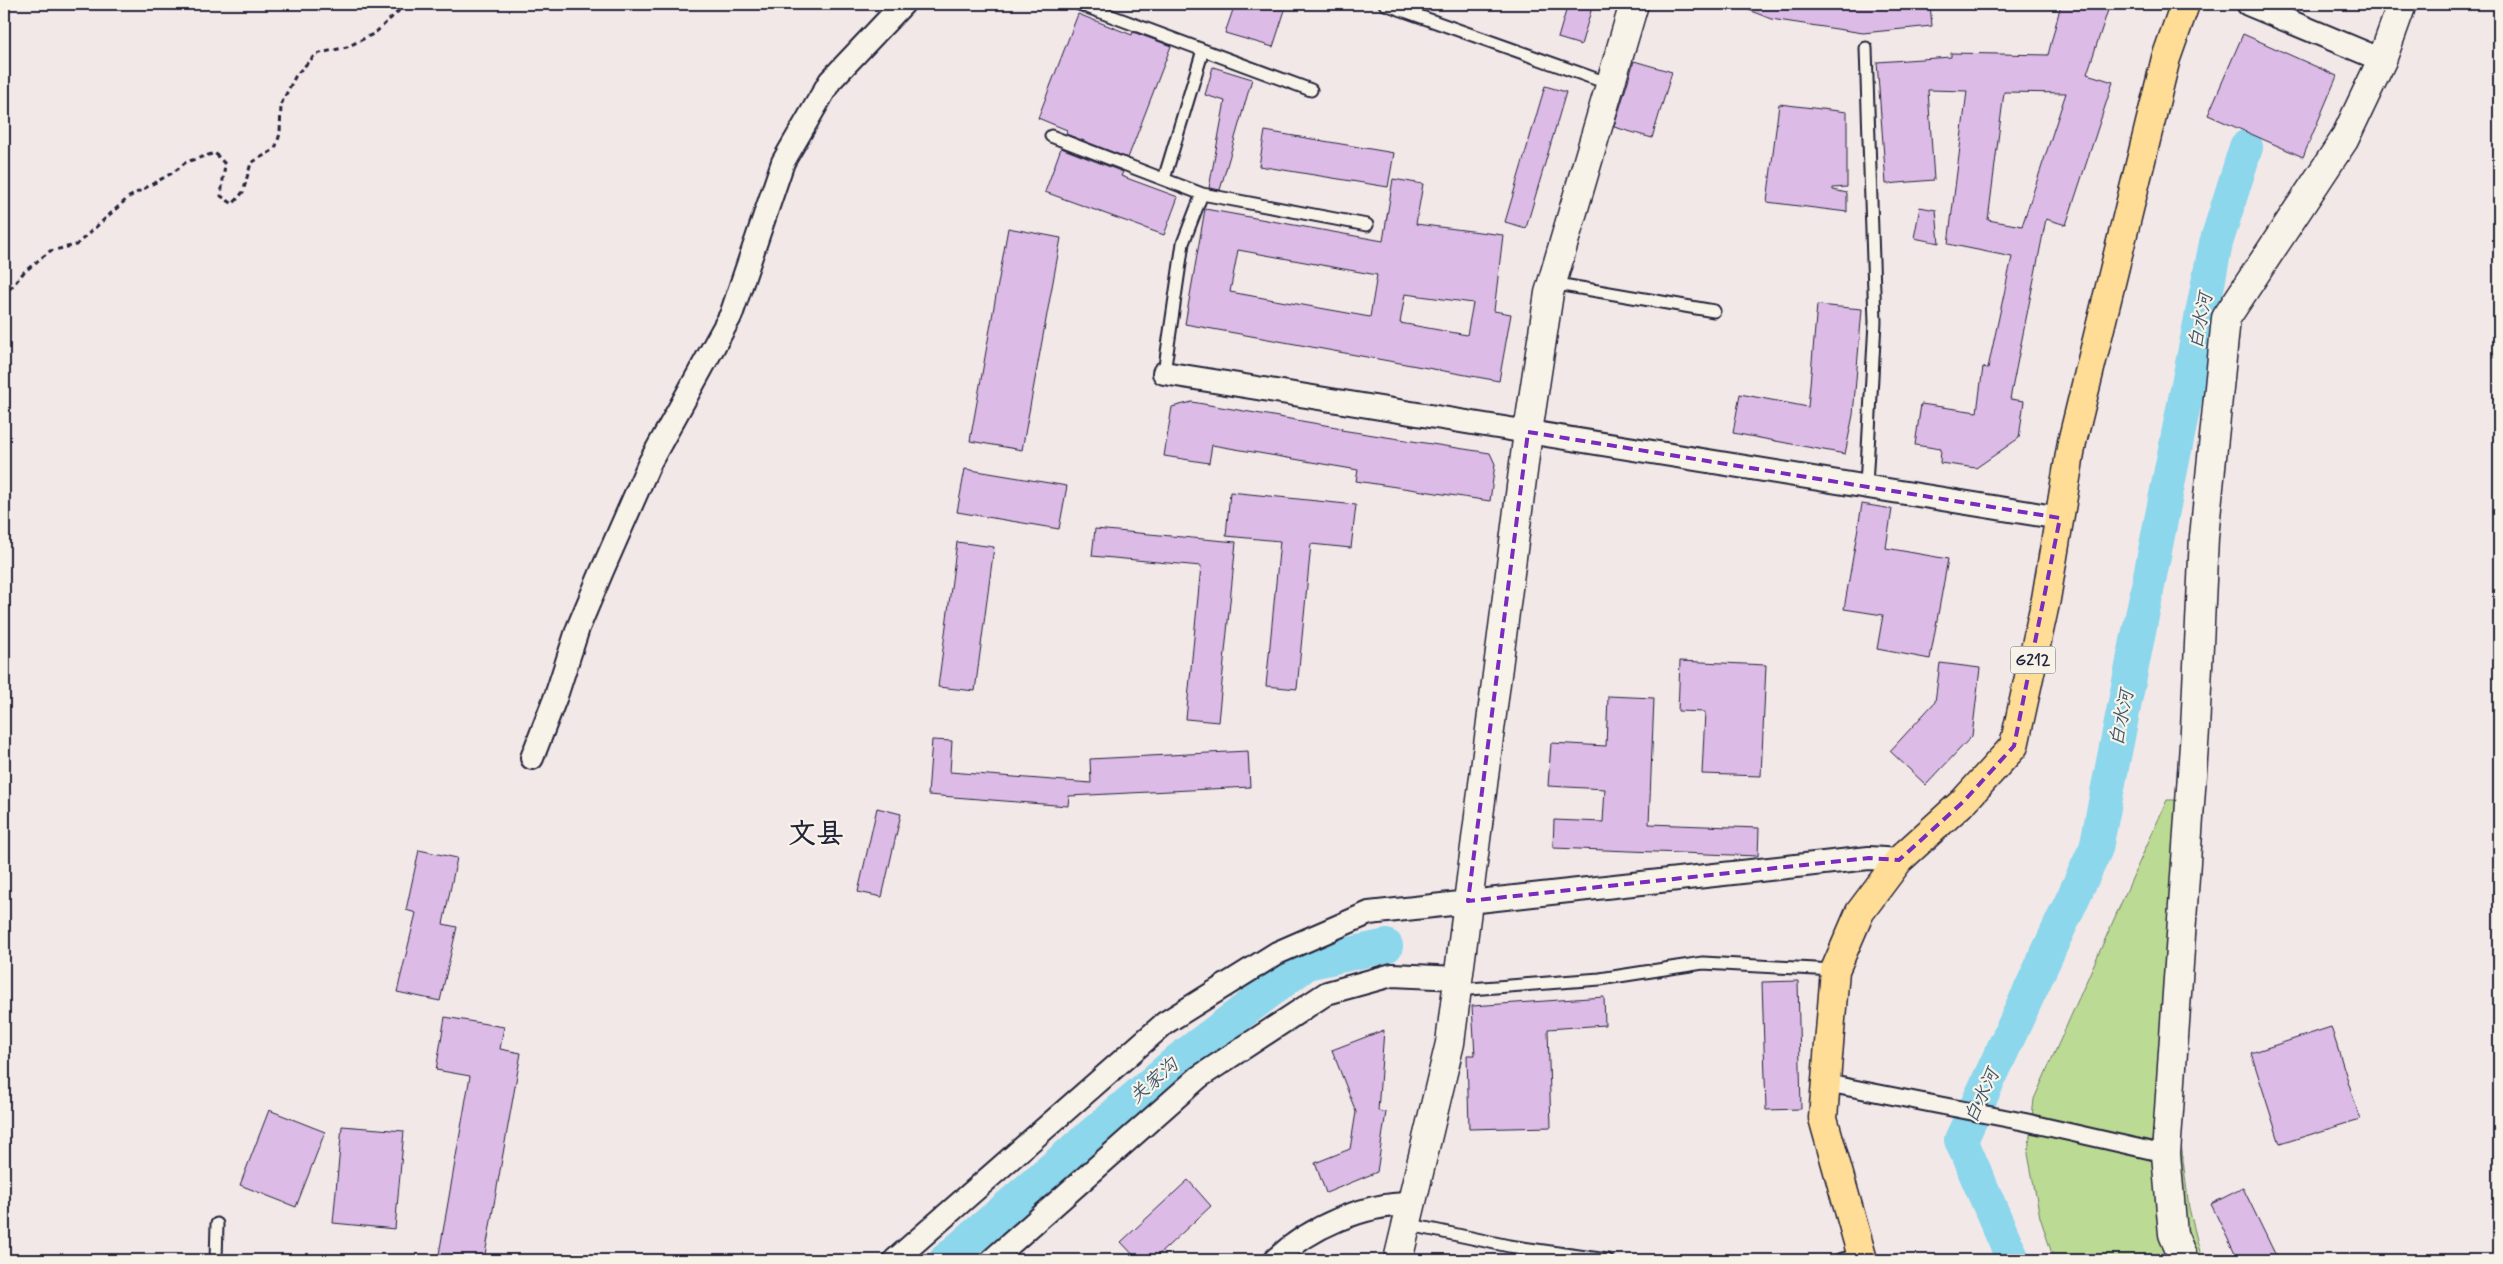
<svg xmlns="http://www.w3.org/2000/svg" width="2503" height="1264" font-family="Mynerve,'LXGW WenKai TC',sans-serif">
	<rect width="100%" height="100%" fill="#f2e8e8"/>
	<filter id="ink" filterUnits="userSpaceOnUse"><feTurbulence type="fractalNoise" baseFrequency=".02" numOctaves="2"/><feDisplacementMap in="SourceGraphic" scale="10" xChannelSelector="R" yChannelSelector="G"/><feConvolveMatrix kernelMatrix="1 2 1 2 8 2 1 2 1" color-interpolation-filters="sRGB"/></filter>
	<g filter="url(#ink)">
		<!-- green -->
		<path fill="#bbda93" stroke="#6e7e67" d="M2167,800h28l-21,287 15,121 13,52h-148l-14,-43 -12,-63 6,-55z"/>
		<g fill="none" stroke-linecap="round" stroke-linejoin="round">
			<!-- river -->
			<path stroke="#8cd7ec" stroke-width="34" d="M946,1260l234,-201 127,-96 79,-17
				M2013,1260l-52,-120 135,-292 120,-605 30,-96"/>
		</g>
		<!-- building -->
		<path fill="#dcbbe6" stroke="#22223b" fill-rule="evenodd" d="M1235,4h52l-14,43 -48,-14z
			M1568,4h25l-12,41 -23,-7z
			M1734,4h196l2,22 -69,7 -92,-14z
			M2061,4h49l-23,70 26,8 -47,143 -20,-6 -36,180 14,2 -5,37 -43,30 -36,-5 1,-14 -26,-4 6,-41 56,8 6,-45 5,1 24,-111 -64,-13 19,-153 -39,-1 6,90 -48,4 -9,-122 74,-5v-4l97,2zM2004,92l62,1 -44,133 -34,-6z
			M1078,14l54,21 1,-3 38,14 -43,112 -62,-24 1,-4 -29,-12z
			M2243,34l94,42 -34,81 -95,-42z
			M1634,61l38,11 -20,66 -38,-11z
			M1213,67l39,12 -32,111 -11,-2 16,-87 -20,-6z
			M1545,86l21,6 -40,136 -21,-6z
			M1779,104l68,8v75l-14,1v2l14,3v19l-80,-10z
			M1265,131l129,22 -6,34 -129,-21z
			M1061,148l62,24 -2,4 57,21 -14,38 -119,-43z
			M1393,179l30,5 -7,40 87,11 -9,76 17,3 -12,67 -314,-57 20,-115 178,32zM1238,250l139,25 -7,42 -140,-25zM1405,294l68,9 -6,32 -67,-12z
			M1920,207l16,3 3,33 -25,-5z
			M1008,228l53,10 -39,212 -52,-9z
			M1817,305l45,4 -9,106 -8,39 -112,-21 7,-39 68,13z
			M1192,402l150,26 -1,2 149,23 5,11 -5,37 -134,-20 2,-11 -146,-25 -3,18 -45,-7 8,-49z
			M965,469l102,17 -8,43 -102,-17z
			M1230,492l126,13 -5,43 -40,-4 -14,145 -31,-3 14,-145 -54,-5z
			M1862,504l30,5 -6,39 62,11 -18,100 -53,-10 6,-34 -39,-6z
			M1095,529l141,13 -18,180 -32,-3 15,-153 -109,-10z
			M957,542l37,5 -19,144 -37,-4z
			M1680,661l86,4 -5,111 -59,-2 3,-62 -27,-1z
			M1940,663l40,5 -8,68 -46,49 -36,-34 45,-49z
			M1608,696l46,2 -5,126 110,4 -1,28 -205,-8 1,-28 49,2 2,-33 -57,-3 3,-43 55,3z
			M932,740l20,1 -2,31 141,11 -1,-24 158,-8 2,36 -181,9 -1,10 -140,-11z
			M877,808l24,6 -19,83 -24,-5z
			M419,850l38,8 -14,66 14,3 -17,74 -43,-9 19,-79 -10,-3z
			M1798,981l3,128 -35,1 -4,-128z
			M1604,997l1,28 -57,4 3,98 -82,2 -2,-74h8l-3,-49z
			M445,1017l59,10 -4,22 21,4 -37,207h-46l32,-184 -34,-6z
			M2331,1027l29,92 -80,25 -29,-91z
			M1384,1030l-6,81 8,1 -9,60 -51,21 -11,-30 35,-14 6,-37 -24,-62z
			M269,1110l56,22 -29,75 -56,-22z
			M342,1126l62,5 -9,98 -62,-6z
			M1188,1180l23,26 -58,54h-15l-17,-18z
			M2243,1188l35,72h-40l-27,-56z"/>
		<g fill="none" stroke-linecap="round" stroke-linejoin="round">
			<!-- service casing -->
			<g stroke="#22223b" stroke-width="15">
				<path id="service" d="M1079,4l232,86
					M1385,4l225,80
					M1866,48l9,274 -9,164
					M1051,136l151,58 165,31
					M1164,179l39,-129
					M1551,283l163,28
					M1164,373l19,-130 19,-49
					M1457,990l143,-11 103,-16 132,7
					M1406,1224l103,22 98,14
					M216,1260l1,-36
					M1839,1260l22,-6"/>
			</g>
			<!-- pedestrian casing -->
			<g stroke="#22223b" stroke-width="20">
				<path id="pedestrian" d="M1826,1083l199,39 141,32"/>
			</g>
			<!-- minor casing -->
			<g stroke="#22223b" stroke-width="26">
				<path id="minor" d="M2248,4l134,56
					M1164,373l896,145
					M532,758l24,-62 22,-68 24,-57 48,-109 81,-147 52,-153 47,-81 73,-77
					M895,1260l270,-237 112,-70 92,-40 500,-55 30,2
					M992,1260l207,-183 128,-84 65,-18 66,3
					M1275,1260c35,-33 88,-56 136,-56"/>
			</g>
			<!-- tertiary casing -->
			<g stroke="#22223b" stroke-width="31">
				<path id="tertiary" d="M1398,1260l52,-217 78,-611 21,-139 85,-289
					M2184,1260l-11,-26 -7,-80 29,-424 9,-193 22,-219 118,-178 38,-80 20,-56"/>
			</g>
			<!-- trunk casing -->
			<g stroke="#22223b" stroke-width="31">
				<path id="trunk" d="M1863,1260l-40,-142 12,-148 25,-58 39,-52 65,-59 50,-55 32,-147 26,-157 94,-384 19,-54"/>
			</g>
			<!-- path -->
			<path stroke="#22223b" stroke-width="3" stroke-dasharray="5 4" stroke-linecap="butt" d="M4,296l20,-24 26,-21 26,-6 53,-48 45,-25 12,-10 29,-9 10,11 -4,32 12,8 10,-12 8,-29 24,-14 5,-15 1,-30 15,-29 20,-21 31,-7 28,-14 31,-29"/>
			<!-- service -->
			<use href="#service" stroke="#f7f3e8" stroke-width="11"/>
			<!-- pedestrian -->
			<use href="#pedestrian" stroke="#f7f3e8" stroke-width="16"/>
			<!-- minor -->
			<use href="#minor" stroke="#f7f3e8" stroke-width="22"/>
			<!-- tertiary -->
			<use href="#tertiary" stroke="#f7f3e8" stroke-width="28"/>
			<!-- trunk -->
			<use href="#trunk" stroke="#ffdd96" stroke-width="28"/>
		</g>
	</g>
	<!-- marked area -->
	<path fill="none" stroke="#7b2cbf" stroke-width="4" stroke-dasharray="10 6" stroke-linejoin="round" d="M1528,432l532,86 -46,228 -50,55 -65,59 -30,-2 -401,43z"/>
	<g text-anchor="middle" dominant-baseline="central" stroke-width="4.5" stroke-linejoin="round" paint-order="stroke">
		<!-- shield labels -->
		<rect fill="#f7f3e8" stroke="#62616f" stroke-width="1" x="2010.5" y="646.5" width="45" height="27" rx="4"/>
		<g font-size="16" font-weight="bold" fill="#22223b">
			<text x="2033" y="660">G212</text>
		</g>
		<!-- water labels -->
		<g font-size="19" font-style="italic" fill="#425870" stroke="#f7f3e8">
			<text transform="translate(2201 321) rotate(-79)">白水河</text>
			<text transform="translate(2122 718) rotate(-79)">白水河</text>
			<text transform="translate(1154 1081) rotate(-41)">关家沟</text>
			<text transform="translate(1982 1096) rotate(-65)">白水河</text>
		</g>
		<!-- town labels -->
		<g font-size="28" font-weight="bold" fill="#22223b" stroke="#f7f3e8">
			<text x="816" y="834">文县</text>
		</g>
	</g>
	<!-- margin -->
	<rect width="2503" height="1264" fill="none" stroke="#f7f3e8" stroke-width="20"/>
	<rect x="10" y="10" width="2483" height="1244" fill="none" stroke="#22223b" stroke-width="2" filter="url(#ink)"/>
</svg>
